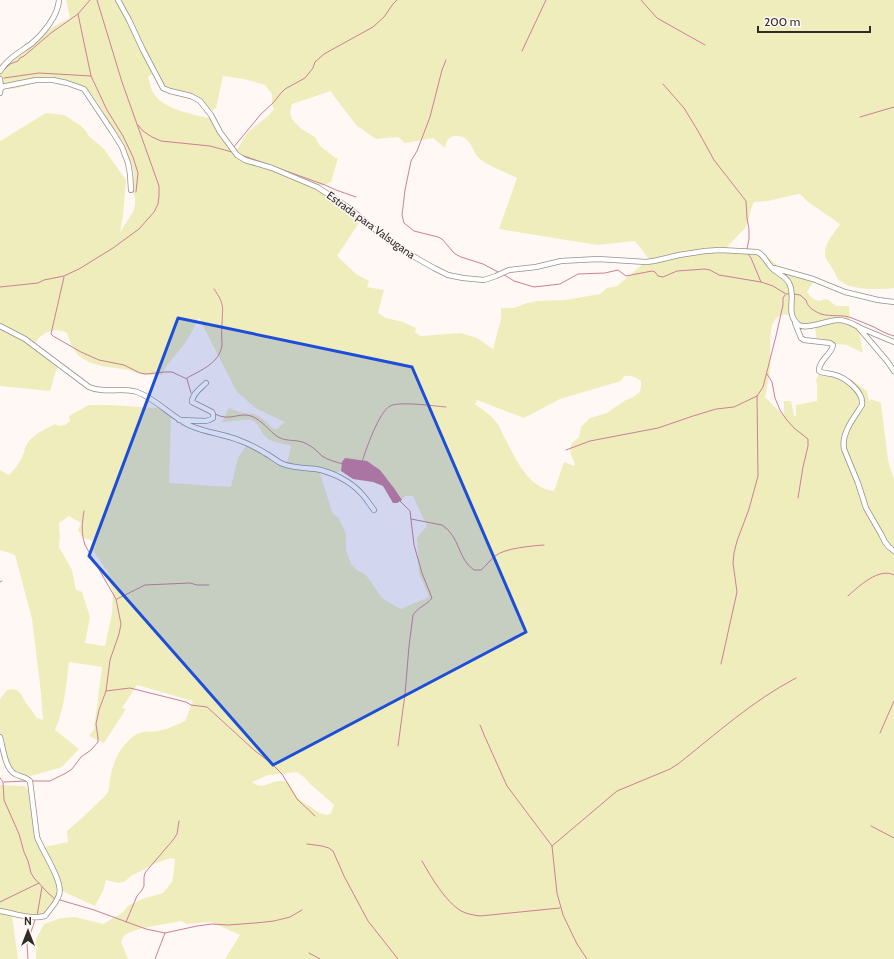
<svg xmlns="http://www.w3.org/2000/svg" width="894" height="959" font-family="Cabin,sans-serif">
	<rect width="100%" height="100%" fill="#fff8f4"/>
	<!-- green -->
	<path fill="#f0edbc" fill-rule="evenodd" d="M66,0h828v288c-13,2 -45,2 -54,-7 -4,-3 -5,-9 -8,-13 -2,-5 -7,-8 -7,-14 -1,-10 10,-22 15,-30l-32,-22 -8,-8h-2l-30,7 -13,1 -2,1 -7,24 -19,20 3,2 32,3 17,15 27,7 8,7 -7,11 4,5 7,4 9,-2 9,7h13l1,17 9,7 4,23 -16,-8 -30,-3 -2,-15 -4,1 -9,-1c-6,-7 -12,-16 -22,-11 -1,0 -5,3 -5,4 -7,8 -4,37 -5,49 -1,9 -3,18 -5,28l19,19v-15h7l3,15h2v-11l21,-4c0,-7 1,-14 -1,-21l3,-6 7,3 12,-2 14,5 15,11 2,10 2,-2 10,4 7,57 6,20v479h-669l15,-24 -29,-13 -25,2 -5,-3c-12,3 -50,7 -57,15 -1,1 -2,4 -3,6l7,17h-92v-20l8,-15 17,-6 14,-1 28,7 19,-11 6,-7 14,-7 21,-6 9,-11 1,-4 2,-19 -4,-1 -15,5 -25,13 -7,6 -6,1 -12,-3 -3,11 -8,15 -33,-15c-3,14 -7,16 -17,26l-45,-8v-124l23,1 4,1 7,20 3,25 4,15h3l24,-5 -1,-11 17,-15 21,-20c5,-6 4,-11 5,-17 1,-6 3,-13 5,-18 5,-12 15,-26 28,-29 5,-1 10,0 15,-1 10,-2 18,-6 27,-10l8,-20 -56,-16 -15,23 4,1 -22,34 -15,-7 5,-7 8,-62 -33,-5c-3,25 -4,44 -14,68l24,19 -17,18 -31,9 -16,-3 -7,-4 -8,-34v-36l4,-5 3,-4 5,-1 5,1 5,5 2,5 13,18 6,2 -2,-27 -9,-74 -17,-64 -15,-5v-80l9,5c7,-7 12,-14 15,-23 1,-4 0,-3 2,-6 6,-12 18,-16 29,-22l4,2 6,-1 5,-4 -1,-5 20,-11h21l47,3 14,8 -2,67 62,4 7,-29 8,-12h2l38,22 5,-22c-8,-3 -18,-3 -24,-8 -6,-4 -7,-14 -14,-17 -9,-4 -21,2 -31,1l7,-14 10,4 15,2 6,3 14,12h3l8,-7 -28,-13 -20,-17 -38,-74 -13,24 -19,23 -5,10c-6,0 -11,0 -16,0 -6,-1 -12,-3 -18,-5 -16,-3 -37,-3 -50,-15 -5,-6 -9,-15 -11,-22 -14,-7 -27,0 -33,13l7,8 16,13 -7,24 -50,-5v-245l46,-28 18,2 16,10 5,5 4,6 15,13 22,31 -3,36 -3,16 13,-20 2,-7v-8l-3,-6 2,-18 -4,-13 -14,-27 -18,-30 -9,-12 -7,-4 -19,-6 -29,2 -17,5 -6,1 -7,-2 -3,-6 1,-2 -2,-3v-7l18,-15 35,-27 17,-9zM156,71l6,12 16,9 18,7 16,12 4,-3 7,-32 21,3 21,6 7,9v11l2,4 -5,6 -22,18 -12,21 -7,-6 -15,-29c-17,-4 -49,-9 -59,-25 -3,-4 -4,-12 -6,-17zM331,91l2,4 24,31 19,13 22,-2 7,6 28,-5 12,10c1,-6 3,-12 11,-12 17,0 15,17 25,24 11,8 25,12 36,18l-18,51 98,16 38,-4 17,22h-8l-27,23 -11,2v1l-6,5 -35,6 -28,1 -10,2 -13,5h-13v11l-8,30 -16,-11 -16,-5 -41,3 -5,-4 1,-4 -13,-6 -17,-4 -8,-5 6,-23 -17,-3 2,-6 -13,-7 -19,-18 24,-36 -42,-33 12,-5 7,-24h-2l-16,-12 -5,-9 -15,-9 -8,-9 -2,-7 2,-8zM624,376c7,-1 11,1 17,5v6l-2,6 -6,4 -9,4 -17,12 -17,5 -9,9 -2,10 -7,6 -2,6 1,6 4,9 -1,2 -10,-4 -10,29c-28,-3 -40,-37 -52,-58 -1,-3 -3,-8 -6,-11 -5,-7 -14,-13 -21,-18l2,-4 47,18 36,-19 61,-18zM355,459c4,1 9,1 13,3 13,6 26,26 34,38l3,-4h8l14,30 -10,12 2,35 10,24 -28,12 -6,-3 -13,-8 -16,-23 -9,-5 -6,-6 -5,-14v-16l-7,-15 -7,-7 -12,-39 6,2 15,-4 1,-9zM69,516l12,7 -3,7 4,7 11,4 -1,3v3l2,5 14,20 2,12 3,8 -1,21 -7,33 -20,-3 5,-26 -8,-25 -2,-1 -4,-1 -4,-20 -13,-23 1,-10 -1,-14zM297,772l8,6 5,6 12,10 12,11 -3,8 -3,2 -8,-2 -17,-11 -6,-5 -9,-15c-2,0 -4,-1 -7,-1 -10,-1 -19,10 -29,1l16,-7z
		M3,913l9,2 6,44h-18v-45z"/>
	<!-- water -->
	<path fill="#cd7f97" d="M345,458l22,3 13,9 14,18 8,12 -5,3h-4l-10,-17 -10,-4 -20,-3 -12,-8 1,-9z"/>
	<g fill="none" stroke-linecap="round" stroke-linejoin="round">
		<!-- stream -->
		<path stroke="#cd7f97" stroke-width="1" d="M641,0l16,18 48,27
			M78,14l13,62 16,34 16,26 10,21 5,16 -2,19
			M522,51l24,-51
			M446,60l-4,10 -12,47 -8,21 -5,13 -6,10 -6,29 -3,25 2,8 10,8 24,6 4,2 12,14 3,2 4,2 22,7 17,9
			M3,71l7,-7 8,-3 2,-3 4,-2 27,-23 27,-19 12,-14
			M4,78l35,-5 52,3
			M663,84l21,24 14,23 16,29 32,41 1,17 2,11v10l-2,10
			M860,117l34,-10
			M138,125l5,6 9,6 9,4 49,5 22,6
			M233,148l28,-34 13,-12 7,-9 4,-4 20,-11 8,-10 2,-6 9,-8 49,-27 11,-10 9,-13 4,-4
			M241,155l29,10
			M275,167l50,18 11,5 20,7
			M748,254l3,4 10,24
			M503,274l11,7 20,6 26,-3 18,-10 27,-1 13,-3 8,6 26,-5 3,1 3,4 5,1 14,-6 28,-2 5,1 9,5 42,7 12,4 13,8h4
			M64,277l-13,57 2,2 28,16 18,8 25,5 16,8 6,1 18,-2h8l15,7
			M0,287l38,-4 6,-3 20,-4 15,-7 34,-21 26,-19 15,-17 4,-8 1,-8v-10l-37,-104 -25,-82
			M794,294l6,1 6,5c1,7 8,11 15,14 10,3 21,0 31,4 7,3 15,6 22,9 7,4 13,7 20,9
			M767,374l5,8 3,16 5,12 6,9 8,9 14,11v7l-5,21 -5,31
			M187,378c14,-8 33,-15 35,-33 0,-6 -1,-12 0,-18 0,-19 4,-21 -8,-38
			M187,379l4,14
			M198,403l6,3
			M215,414c15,8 23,-2 36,2 11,4 18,15 27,21 9,5 18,2 27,6 7,3 12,8 17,13 6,4 14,6 21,8
			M566,450l24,-9 68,-13 35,-12 23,-7 18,-2 23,-11
			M362,462c4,-13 17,-50 28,-56 9,-5 44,0 56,1
			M411,519l31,6c18,11 16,35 32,45h7c5,-4 9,-10 14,-14 10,-8 36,-10 49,-11
			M0,582l2,-1
			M848,596c11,-10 31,-29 46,-21
			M117,599l28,-14 45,-2 7,2h12
			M721,664l16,-72 -4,-29 1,-10 3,-12 12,-32 9,-33 -1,-80 6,-9 13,-51 7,-31v-7l2,-3
			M106,691l24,-3 56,14 5,3 16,2 47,43 18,14 10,10 15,25 18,17
			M480,725l5,12 22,49 45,60 5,47 6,22 14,29 10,15
			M880,733l14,-32
			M398,746l7,-52 4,-48 4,-31c5,-8 14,-10 19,-17l-10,-25 -8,-28 -4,-34 -11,-11
			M0,778l3,4 1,18 15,34 5,18 4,9 3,12 3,5 14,15 7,6
			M33,781h17l16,-8 6,-4 9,-12 10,-7 7,-8v-4l-2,-14 3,-14 7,-19 4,-31 9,-26 2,-10 -5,-25 -31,-54c-4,-12 -3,-22 -1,-34
			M4,782l22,-1
			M871,826l23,12
			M307,844l15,2 7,2 4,3 11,25 24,45 30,38
			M552,846l65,-55 53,-22 8,-5c38,-30 74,-63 118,-86
			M422,861c9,16 23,40 39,50 6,3 12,4 19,5l80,-8
			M60,900l34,10 52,19 19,4 32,-7 15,-2 16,1 27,-2 19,-2 16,-4 12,-7
			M0,902l39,-19
			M37,916l5,-29
			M126,922l11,-26 5,-6 2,-4v-9l1,-4 4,-5 24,-28 4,-6 2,-13
			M309,953l11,6
			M28,959l-1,-15 8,-24
			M155,959l10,-26"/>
		<!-- minor casing -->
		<g stroke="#98908c" stroke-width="6">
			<path id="minor" d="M118,0l11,20 14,30 20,38 7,3 21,5 9,5 11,14 9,17 17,23 8,5 27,8 45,19 32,21 40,33 29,18 16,9 14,7 15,3 21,2 12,-4 13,-6 27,-3 25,-6 37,-2 48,3 8,-1 25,-6 26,-4 15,-1 37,2c7,2 9,10 14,15 5,6 15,9 18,16 8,14 -5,31 10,42 7,5 29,-5 39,-5 10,0 16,5 25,9 10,4 21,9 31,13
				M0,71c7,-12 20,-19 31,-27 12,-10 27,-28 28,-44
				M0,79l1,8 -1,6
				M1,87l35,-7h17l14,3 17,6 28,42 10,16 6,16 2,11 1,16
				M774,268l39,11 32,13 33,8 16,2
				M795,323l6,15 3,2 26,3 3,2c-1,9 -15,16 -14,26 5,3 11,2 16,4 11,3 29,17 27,30 -8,13 -21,28 -18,44l14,34 8,25 15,26 4,8 4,5 5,4
				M0,326l25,13 64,48c15,7 33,0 48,5 20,7 35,26 54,34 16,7 34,8 50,15 8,3 16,7 24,12 6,3 11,8 18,11 10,4 23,4 33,5 16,3 34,12 45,24 5,5 9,12 13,17
				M859,328l28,33 7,10
				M179,420l27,1 3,-1 4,-2v-4l-1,-2 -20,-10c0,-8 9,-14 14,-19
				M0,737c3,10 5,32 15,37 5,3 10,2 15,7l7,56c5,14 27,45 22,58 -2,7 -10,16 -14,21 -15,4 -31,-3 -45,-5"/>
		</g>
		<!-- minor -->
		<use href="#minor" stroke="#fff" stroke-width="4.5"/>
	</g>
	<!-- marked area -->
	<path fill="#1d4ed8" fill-opacity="0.2" stroke="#1d4ed8" stroke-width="3" stroke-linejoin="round" d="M178,318l234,49 114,265 -253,133 -184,-209z"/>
	<g text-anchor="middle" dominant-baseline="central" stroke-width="3" stroke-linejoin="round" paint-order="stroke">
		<!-- street labels -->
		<g font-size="11" fill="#2e2b29" stroke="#fff8f4">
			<text transform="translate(371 225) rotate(36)">Estrada para Valsugana</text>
		</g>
	</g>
	<!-- north arrow -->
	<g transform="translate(28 931)" stroke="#fff8f4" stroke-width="3" paint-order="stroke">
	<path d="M0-3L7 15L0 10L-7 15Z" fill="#2e2b29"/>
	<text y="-6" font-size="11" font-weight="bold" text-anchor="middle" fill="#2e2b29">N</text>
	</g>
	<!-- scale -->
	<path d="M758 26v6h112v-6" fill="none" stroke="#2e2b29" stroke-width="2"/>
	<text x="764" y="26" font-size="12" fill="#2e2b29" stroke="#fff8f4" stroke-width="3" paint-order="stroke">200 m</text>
</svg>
